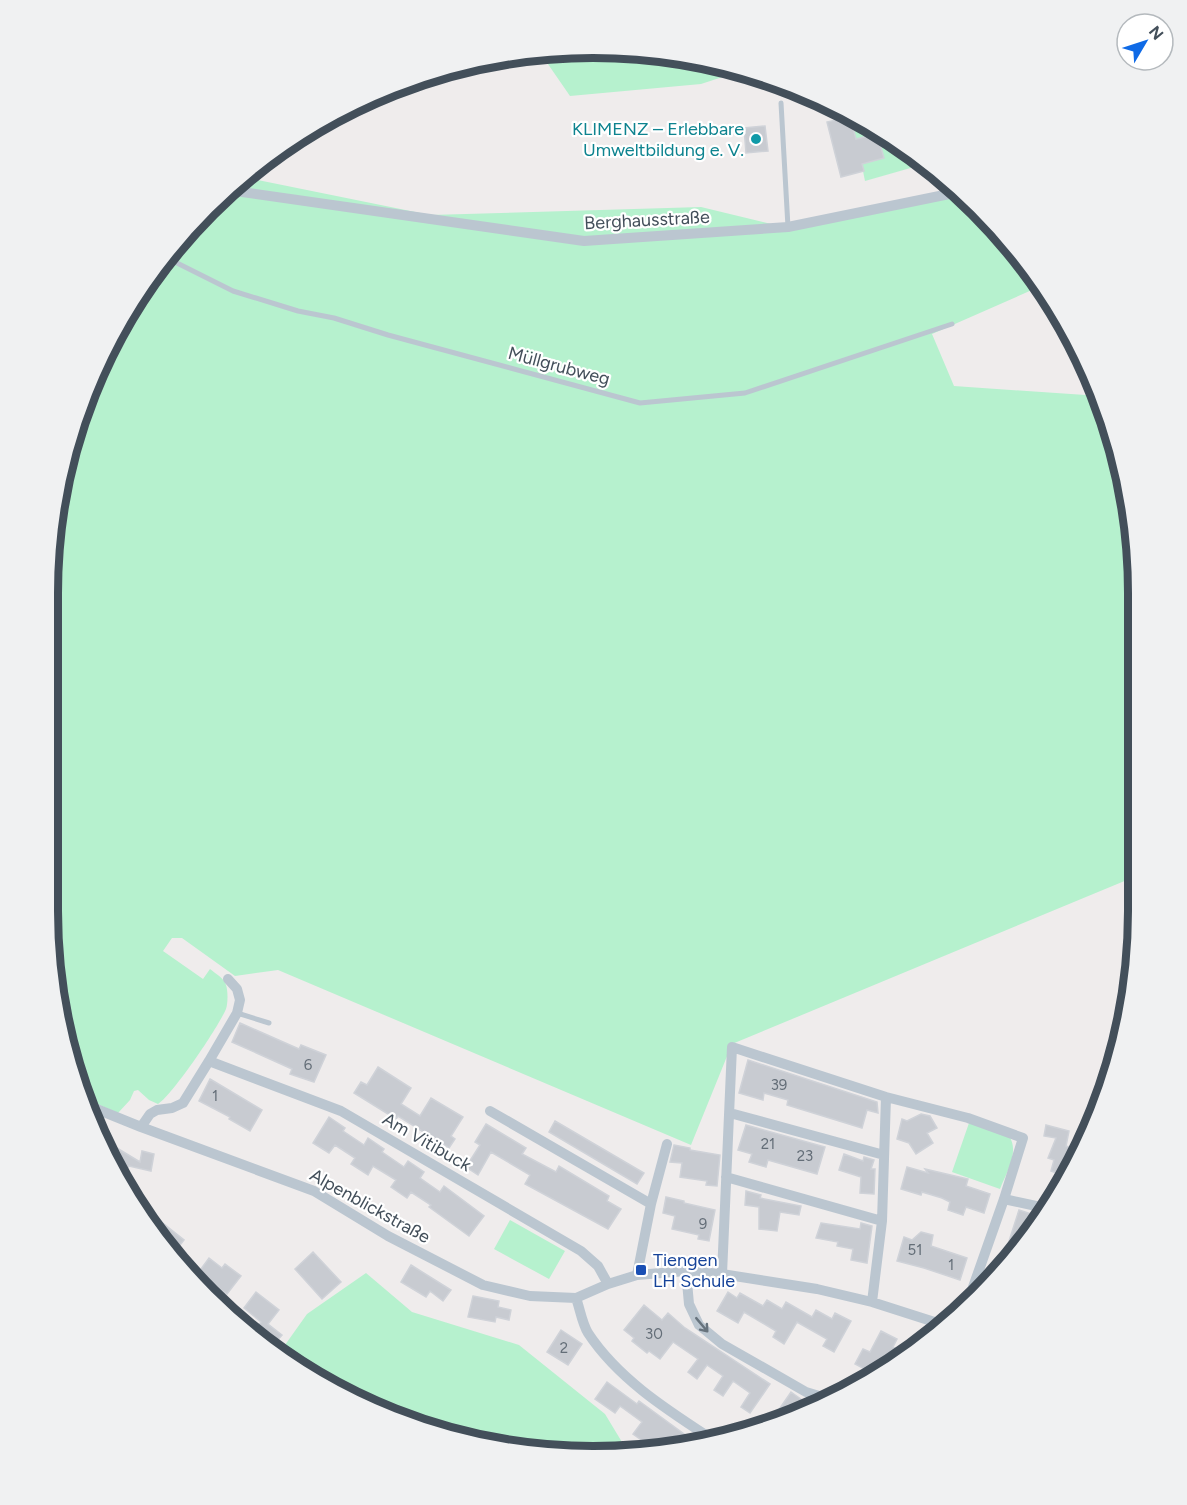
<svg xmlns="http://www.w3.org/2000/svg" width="1187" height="1505" font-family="Figtree,sans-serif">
	<rect width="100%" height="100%" fill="#efecec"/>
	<!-- green -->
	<path fill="#b6f1ce" d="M635,50l99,17 10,3 -43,14 -131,12 -29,-42z
		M846,111l79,50 3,2 -63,18 -2,-10 -22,6 -14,-55 12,-3z
		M243,177l187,38 271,-8 87,21 167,-39 48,45 38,52 -109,48 22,52 146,10 10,22 28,139 1,318 -407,169 -41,101 -413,-175 -43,6 -53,-38h-10l-9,13 40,28 7,-10c6,5 14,9 16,16 2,6 2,18 0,24 -7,17 -54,87 -68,95l-9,-4 -11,-10 -4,1 -4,9 -12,13 -32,-14 -19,-46 -19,-142 1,-353 28,-140 84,-157 73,-78z
		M969,1123l40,13c11,16 -3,37 -9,53l-48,-17z
		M510,1220l55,31 -16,28 -55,-30z
		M366,1273l46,39 107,33 86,69 23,38 -34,5 -141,-19 -132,-54 -41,-32 27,-38z"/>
	<!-- building -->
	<path fill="#c8cbd1" stroke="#cfd2d8" stroke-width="1.5" d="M850,117l6,22 21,-5 7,24 -22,6 2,7 -23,6 -14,-55z
		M765,126l3,25 -22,2 -2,-25z
		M240,1023l59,26 2,-4 25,10 -12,27 -24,-8 2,-5 -60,-27z
		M748,1060l129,42 1,11 -11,-3 -5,18 -75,-23 1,-5 -24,-7 -1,7 -24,-7z
		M378,1067l33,21 -10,16 19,12 11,-18 32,19 -12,19 4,3 -6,9 -51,-32 -2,3 -42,-26 7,-11 6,3z
		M210,1079l52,31 -12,21 -21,-12 1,-2 -31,-16z
		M921,1114l9,2 7,12 -10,5 6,10 -17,11 -7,-11 -12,-4 5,-20 5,2z
		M329,1117l16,11 -2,3 21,14 4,-7 16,11 -2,3 22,15 4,-6 16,11 -4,6 20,14 4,-6 40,30 -15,20 -40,-29 2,-2 -20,-13 -4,6 -16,-11 5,-7 -23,-14 -5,9 -17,-11 4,-6 -20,-13 -6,8 -16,-10z
		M555,1121l89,52 -7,11 -88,-52z
		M486,1124l40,24 -4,6 34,18 3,-6 50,30 -2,5 14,8 -13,20 -83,-45 5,-9 -39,-23 -13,23 -12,-8 14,-22 -5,-3z
		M746,1125l79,22 -8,27 -49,-14 -2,7 -17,-5 3,-8 -14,-4z
		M1046,1125l23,6 -3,15 13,5 -12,26 -16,-6 3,-11 -6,-2 8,-20 -12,-2z
		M102,1139l38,23 2,-11 12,3 -3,17 -22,-5 -5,8 -10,-6z
		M674,1145l16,3v2l30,5 -3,31 -11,-1 1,-4 -27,-4 2,-14 -12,-1z
		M844,1154l19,7 1,-4 10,3 -3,9h4l-1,25 -14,-1 1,-16 -22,-7z
		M907,1167l21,6 -3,-4 43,10 -2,7 24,8 -6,19 -18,-6 -3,8 -15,-5 2,-8 -8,-4 -20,-6 -1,3 -20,-6z
		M746,1191l15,4 -1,3 41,8 -2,9 -19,-3 -3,19 -18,-2v-22l-14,-2z
		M666,1197l18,4v2l31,7 -6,31 -11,-2 1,-4 -27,-6 3,-13 -12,-3z
		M145,1209l39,31 -10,13 -32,-42z
		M1019,1210l25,8 -23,27 -12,-4z
		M821,1223l39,6 1,-6 11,3 -5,37 -16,-3 2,-11 -16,-3 1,-4 -22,-4z
		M921,1232l12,3 -2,11 36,12 -7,22 -36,-12 -27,-7 7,-24 8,3z
		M313,1252l28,30 -19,17 -27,-30z
		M209,1258l13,10 3,-4 16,12 -14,18 -29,-21z
		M411,1265l40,25 -8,11 -13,-10 -4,6 -25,-15z
		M256,1292l23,18 -11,14 14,11 -8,9 -19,-14 6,-8 -17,-14z
		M728,1292l9,6 3,-5 23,13 4,-6 15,9 4,-7 26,15 4,-7 16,9 3,-6 16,8 -17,31 -11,-6 4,-7 -30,-17 -13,22 -11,-7 3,-6 -32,-19 -6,11 -21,-12z
		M473,1296l26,5 -1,6 13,3 -2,10 -13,-3 -1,5 -27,-5z
		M644,1305l18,15 6,-7 17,15 85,56 -20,29 -9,-6 9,-14 -17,-12 -10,15 -9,-6 9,-14 -16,-11 -10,14 -9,-7 10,-13 -25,-17 -13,17 -11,-8 -2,2 -15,-12 2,-3 -10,-8z
		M561,1330l21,14 -14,21 -21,-13z
		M881,1331l16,8 -4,8 14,8 -29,21 -23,-12 8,-15 7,3z
		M607,1382l30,22 2,-3 45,33 -8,12 -9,-7 -7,9 -6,1 -21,-15 9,-12 -22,-16 -5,7 -20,-14z
		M791,1392l21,15 -43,17z"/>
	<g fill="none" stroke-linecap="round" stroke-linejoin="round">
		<!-- service -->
		<path stroke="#bbc6d0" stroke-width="5" d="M781,103l7,124
			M165,257l68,34 65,20 36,7 54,17 252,68 105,-10 207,-69
			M237,1013l32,10"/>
		<!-- minor -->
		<path stroke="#bbc6d0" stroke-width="10" d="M228,190l356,51 204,-14 171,-35
			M209,1061l132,50 240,140 17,15 10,18
			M89,1106l52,21 173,64 74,45 95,49 47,11 46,2 32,-14 29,-9 49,-4 36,3 95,15 55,13 75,24
			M490,1111l161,93
			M730,1113l154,42
			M141,1127l9,-13 7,-4 15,-2 11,-5 26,-42 28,-48 3,-13 -3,-11 -9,-10
			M726,1177l156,44
			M1004,1199l46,10
			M686,1271l3,33 10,21 23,19 84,48 23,7
			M722,1274l10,-227 154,50 82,21 55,20 -19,61 -38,108
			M637,1275l14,-71 16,-60
			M576,1298c4,11 6,25 12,35 31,47 81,78 127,108
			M872,1302l10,-81 4,-124"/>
	</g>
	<!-- one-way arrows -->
	<defs><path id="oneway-shaft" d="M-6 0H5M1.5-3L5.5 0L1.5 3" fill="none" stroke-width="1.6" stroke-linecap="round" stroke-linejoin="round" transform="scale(1.5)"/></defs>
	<use stroke="#67737d" href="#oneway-shaft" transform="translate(702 1325) rotate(50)"/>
	<!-- markers -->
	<circle fill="#0f9aa8" stroke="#fff" stroke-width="2" cx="756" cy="139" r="6"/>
	<rect fill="#1a4fb4" stroke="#fff" stroke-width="2" x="635" y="1264" width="12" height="12" rx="3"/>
	<g text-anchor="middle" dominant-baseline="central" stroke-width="4.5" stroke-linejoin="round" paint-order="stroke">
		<!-- number labels -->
		<g font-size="15" fill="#646e78">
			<text x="308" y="1065">6</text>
			<text x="779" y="1085">39</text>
			<text x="215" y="1096">1</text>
			<text x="768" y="1144">21</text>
			<text x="805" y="1156">23</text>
			<text x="703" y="1224">9</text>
			<text x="915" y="1250">51</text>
			<text x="951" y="1265">1</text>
			<text x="654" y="1334">30</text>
			<text x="564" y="1348">2</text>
		</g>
		<!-- culture labels -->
		<g font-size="18" fill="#0d838f" stroke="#fff" text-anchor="end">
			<text x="744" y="129">KLIMENZ – Erlebbare<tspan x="744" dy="21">Umweltbildung e. V.</tspan></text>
		</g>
		<!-- street labels -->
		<g font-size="18" fill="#434f5a" stroke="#fff">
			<text transform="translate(647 220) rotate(-3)">Berghausstraße</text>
			<text transform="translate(559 366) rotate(15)">Müllgrubweg</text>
			<text transform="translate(427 1142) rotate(30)">Am Vitibuck</text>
			<text transform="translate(370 1206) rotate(29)">Alpenblickstraße</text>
		</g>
		<!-- transit labels -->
		<g font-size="18" fill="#164399" stroke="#fff" text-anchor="start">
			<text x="653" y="1260">Tiengen<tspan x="653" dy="21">LH Schule</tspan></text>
		</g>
	</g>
	<!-- crop -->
	<path d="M0 0H1187V1505H0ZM593 58H593A535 535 0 0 1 1128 593V911A535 535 0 0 1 593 1446H593A535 535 0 0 1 58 911V593A535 535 0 0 1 593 58Z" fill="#f0f1f2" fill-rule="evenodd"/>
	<path fill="none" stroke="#434f5a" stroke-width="8" d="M593 58H593A535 535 0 0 1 1128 593V911A535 535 0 0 1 593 1446H593A535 535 0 0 1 58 911V593A535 535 0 0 1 593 58Z"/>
	<!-- north arrow -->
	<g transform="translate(1145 42) rotate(51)"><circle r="28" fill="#ffffff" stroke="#b4b9bd" stroke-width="1.5"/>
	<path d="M0-4.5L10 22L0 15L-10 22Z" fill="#0f6ae6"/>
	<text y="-9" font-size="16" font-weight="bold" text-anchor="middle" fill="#434f5a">N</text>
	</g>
</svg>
